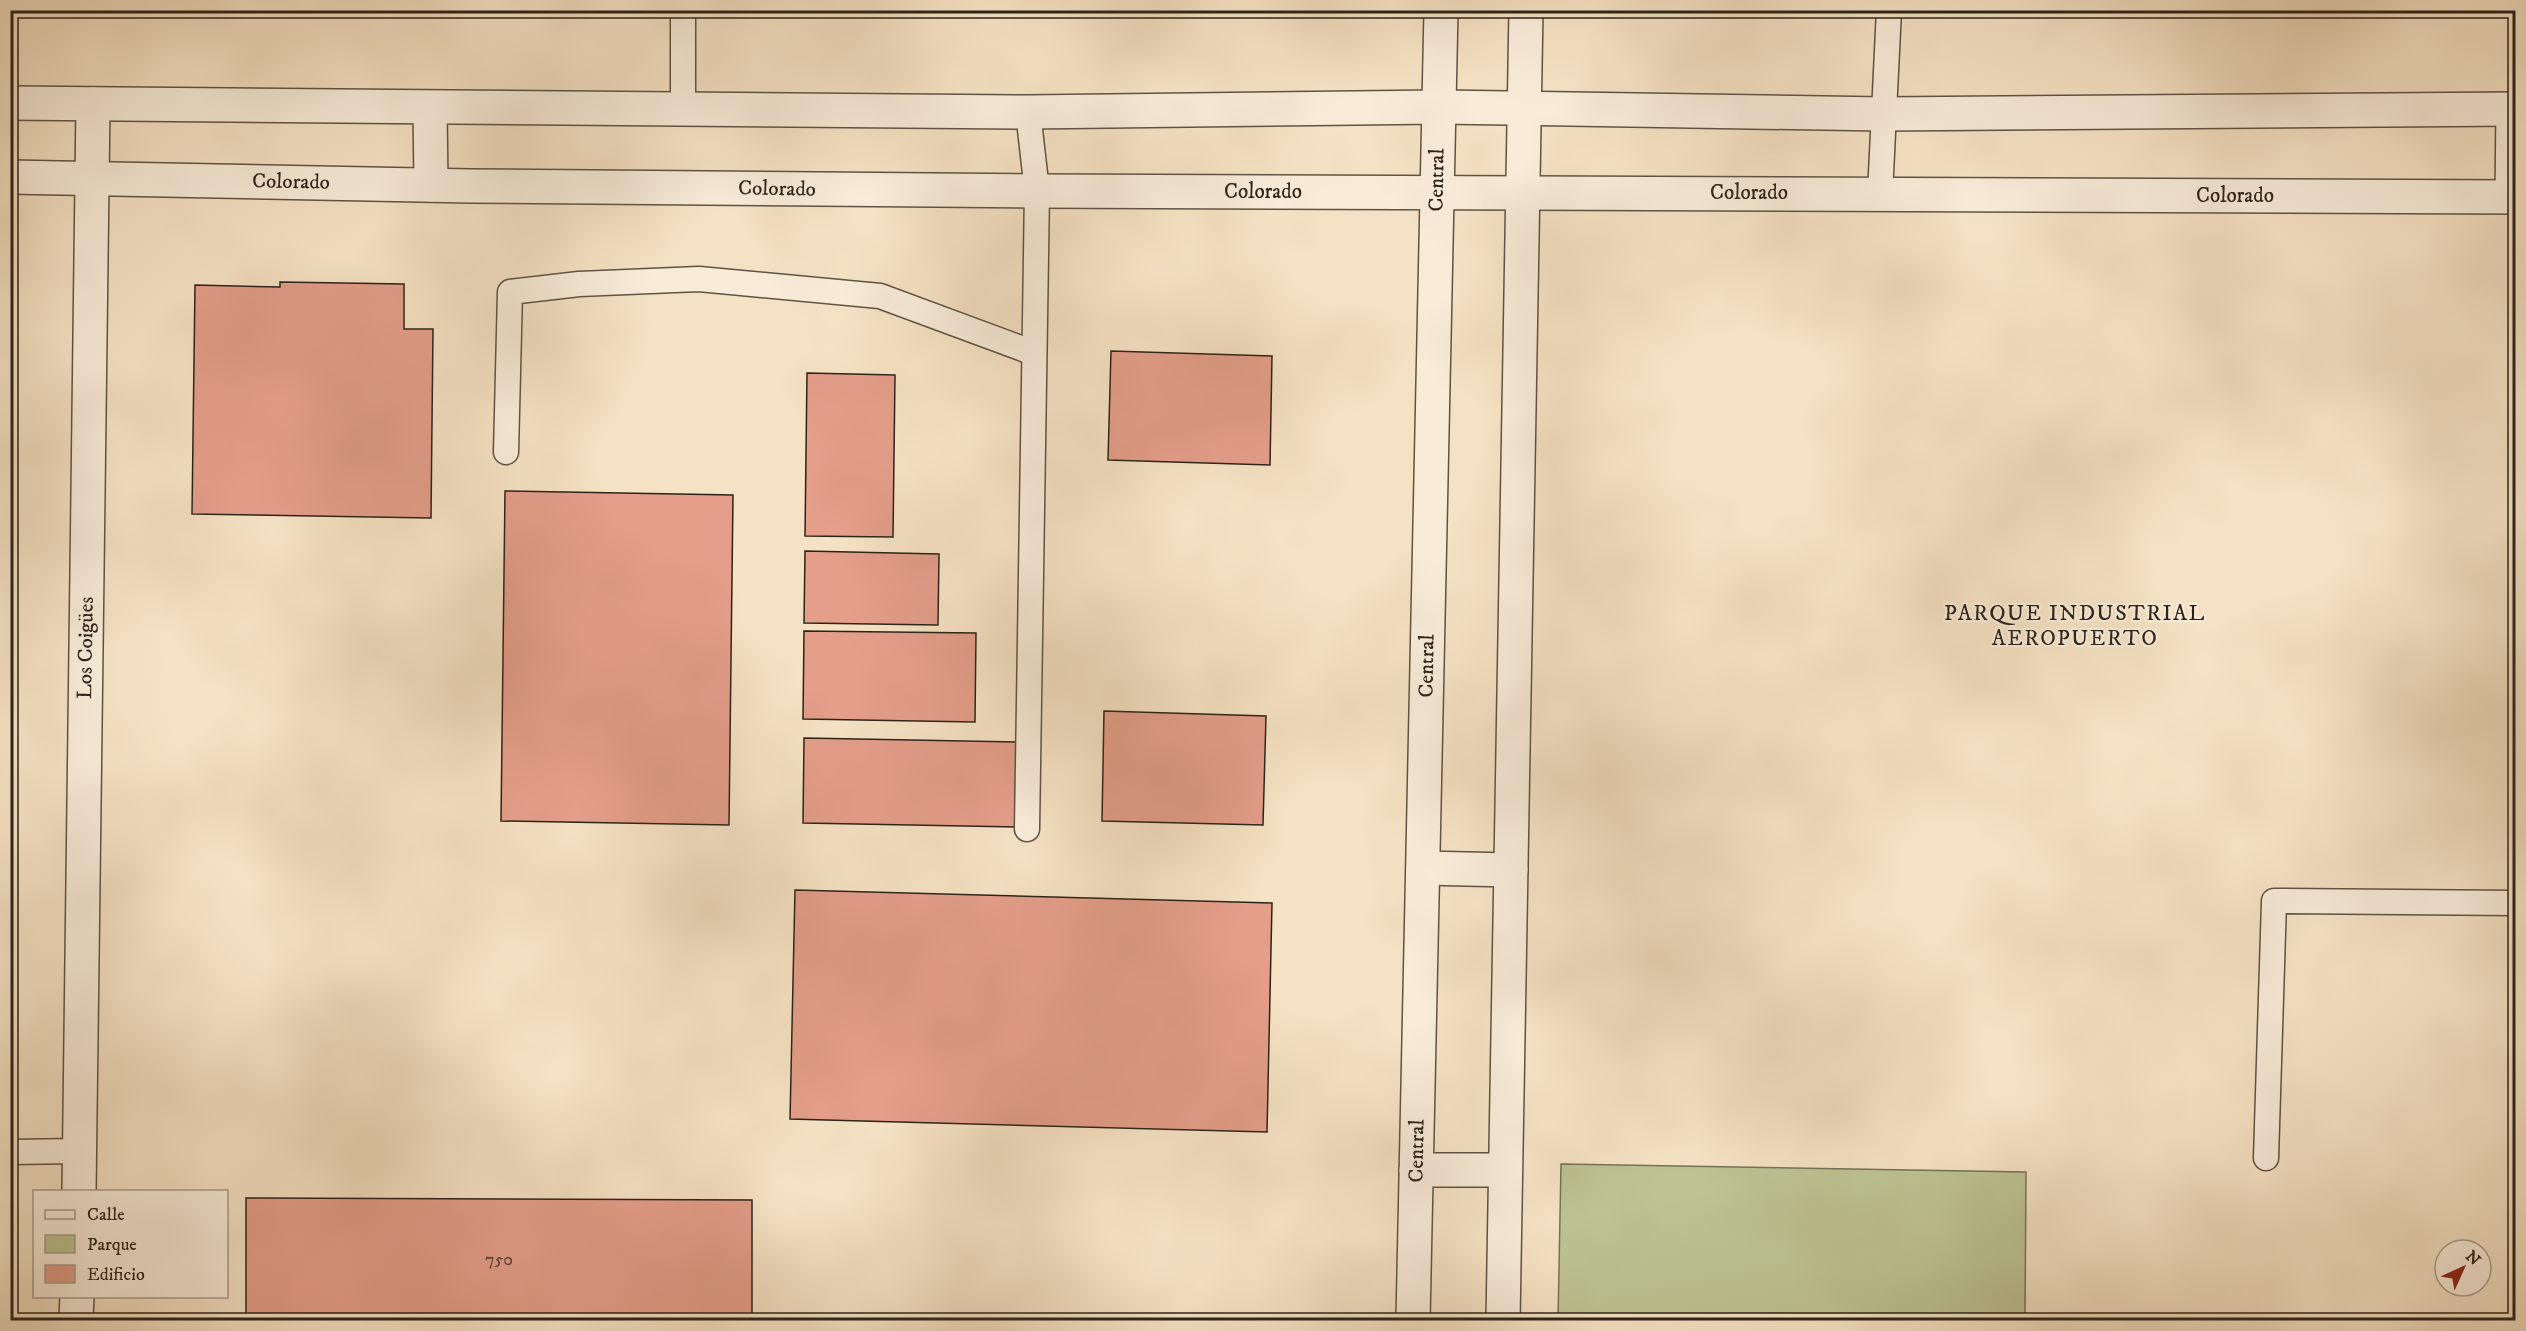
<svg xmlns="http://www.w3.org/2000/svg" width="2526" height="1331" font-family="'IM FELL DW Pica',serif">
<rect width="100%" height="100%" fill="#f5e2c4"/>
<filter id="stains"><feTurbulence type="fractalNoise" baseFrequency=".00333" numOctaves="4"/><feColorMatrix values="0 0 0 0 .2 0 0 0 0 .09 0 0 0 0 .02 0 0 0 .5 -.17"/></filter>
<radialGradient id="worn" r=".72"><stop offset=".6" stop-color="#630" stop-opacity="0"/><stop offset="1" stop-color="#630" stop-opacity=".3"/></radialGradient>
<polygon fill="#bdc393" stroke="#747356" stroke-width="1.5" points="1561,1164 2026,1172 2025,1320 1558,1320"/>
<g fill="#e49e8a" stroke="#2b231a" stroke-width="1.5">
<polygon points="280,282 404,284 404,329 433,329 431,518 192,514 195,285 280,287"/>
<polygon points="1111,351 1272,356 1270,465 1108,460"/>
<polygon points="807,373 895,375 893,537 805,536"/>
<polygon points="505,491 733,495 729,825 501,821"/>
<polygon points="805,551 939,554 938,625 804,623"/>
<polygon points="804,631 976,633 975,722 803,719"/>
<polygon points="1104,711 1266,716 1263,825 1102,821"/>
<polygon points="804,738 1021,742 1020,827 803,823"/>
<polygon points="795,890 1272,903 1267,1132 790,1119"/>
<polygon points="246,1198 752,1200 752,1320 246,1320"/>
</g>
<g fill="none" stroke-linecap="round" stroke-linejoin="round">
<g stroke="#5e5344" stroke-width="27">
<g id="service">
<polyline points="683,110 683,10"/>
<polyline points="1880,194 1889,10"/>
<polyline points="506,452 510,292 579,284 699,279 880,296 1034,353"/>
<polyline points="1027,829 1037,191 1028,112"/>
<polyline points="10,1152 80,1151"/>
<polyline points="2266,1158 2274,901 2516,903"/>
</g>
</g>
<g stroke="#5e5344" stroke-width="36">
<g id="minor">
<polyline points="10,103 1028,112 1439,107 1883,114 2516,109"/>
<polyline points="430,108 431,185"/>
<polyline points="10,177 471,186 1037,191 2516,197"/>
<polyline points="2512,197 2513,109"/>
<polyline points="1423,868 1511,870"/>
<polyline points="1416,1170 1505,1170"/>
<polyline points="79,1192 93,104"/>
<polyline points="76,1320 77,1296"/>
<polyline points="1413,1320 1441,10"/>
<polyline points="1503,1320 1526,10"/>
</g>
</g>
<use href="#service" stroke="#f8ecd9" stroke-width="24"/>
<use href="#minor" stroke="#f8ecd9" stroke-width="33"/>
</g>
<g text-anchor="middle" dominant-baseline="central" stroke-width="4.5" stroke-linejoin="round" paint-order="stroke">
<g font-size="18" fill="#594236">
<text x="499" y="1260">750</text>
</g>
<g font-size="21" fill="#2b231a" stroke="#f8ecd9">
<text transform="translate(1437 180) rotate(-89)">Central</text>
<text transform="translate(291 182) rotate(1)">Colorado</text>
<text transform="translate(777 189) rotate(1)">Colorado</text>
<text x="1263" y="192">Colorado</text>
<text x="1749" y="193">Colorado</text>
<text x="2235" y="196">Colorado</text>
<text transform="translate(86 648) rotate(-89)">Los Coigües</text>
<text transform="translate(1427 666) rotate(-89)">Central</text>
<text transform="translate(1417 1151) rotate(-89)">Central</text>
</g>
<g font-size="22" letter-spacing="1.5" fill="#2b231a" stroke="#f8ecd9">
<text x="2075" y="613">PARQUE INDUSTRIAL<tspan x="2075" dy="25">AEROPUERTO</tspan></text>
</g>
</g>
<rect width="2526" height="1331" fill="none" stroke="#f5e2c4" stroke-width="36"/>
<rect x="12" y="12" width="2502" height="1307" fill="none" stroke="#2b231a" stroke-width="3"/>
<rect x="18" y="18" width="2490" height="1295" fill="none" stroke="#2b231a" stroke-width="1.5"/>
<rect x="33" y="1190" width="195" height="108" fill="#f8ecd9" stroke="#a69c8d" stroke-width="1.5"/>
<rect x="45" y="1210" width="30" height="9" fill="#f8ecd9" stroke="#a69c8d" stroke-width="1.5"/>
<text x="87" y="1220" font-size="18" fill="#2b231a">Calle</text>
<rect x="45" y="1235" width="30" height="18" fill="#bdc393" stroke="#a69c8d" stroke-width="1.5"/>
<text x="87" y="1250" font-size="18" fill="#2b231a">Parque</text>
<rect x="45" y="1265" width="30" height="18" fill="#e49e8a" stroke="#a69c8d" stroke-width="1.5"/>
<text x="87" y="1280" font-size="18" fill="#2b231a">Edificio</text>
<g transform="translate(2463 1268) rotate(45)"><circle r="28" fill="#f8ecd9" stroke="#a69c8d" stroke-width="1.5"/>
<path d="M0-4.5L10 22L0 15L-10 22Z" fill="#8f2418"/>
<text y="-9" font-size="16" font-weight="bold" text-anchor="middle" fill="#2b231a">N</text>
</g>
<rect width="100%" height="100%" filter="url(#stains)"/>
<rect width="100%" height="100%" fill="url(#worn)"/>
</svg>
